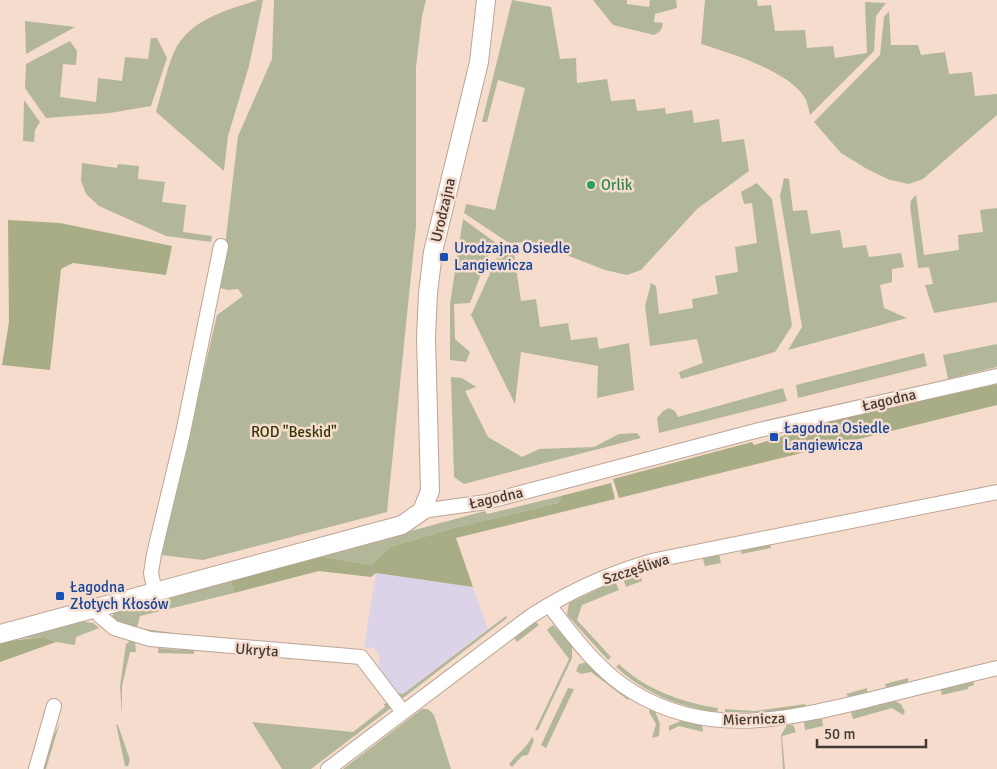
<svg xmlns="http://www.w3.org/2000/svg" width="997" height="769" font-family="Signika,sans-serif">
<rect width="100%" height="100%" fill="#f5dccd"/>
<polygon fill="#ddd3e8" points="376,573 473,587 488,629 403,694 394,692 378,670 380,657 374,648 364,647"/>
<g fill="#b3b799">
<path d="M 258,0 L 263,0 L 249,66 L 228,136 L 224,171 L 156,112 C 162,92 166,71 174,52 C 189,19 227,10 258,0 Z"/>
<polygon points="274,0 426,0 422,16 416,67 416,226 387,512 203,560 161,555 217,315 243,296 238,289 228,290 220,288 238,136 272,59"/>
<polygon points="512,0 551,7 560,59 576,58 577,83 607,79 611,101 635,99 637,111 665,108 666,114 692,110 694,123 719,119 722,142 744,139 749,171 697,209 641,270 627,275 605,270 533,242 509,243 464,213 466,204 495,210 525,88 498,80 487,122 482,122"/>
<path d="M 593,0 L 627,0 L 627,4 L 649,7 L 650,0 L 676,0 L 677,8 L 655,14 L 654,22 L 663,23 C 662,30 660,32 654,35 L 613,25 Z"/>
<path d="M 705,0 L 757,0 L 758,6 L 771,5 L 775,31 L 805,30 L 807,48 L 833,46 L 835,58 L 867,53 L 865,2 L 886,3 L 876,16 L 874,51 L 810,115 C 809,111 808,105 806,100 C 794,73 728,52 701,44 Z"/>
<polygon points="889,11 891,45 918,45 921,55 945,52 949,74 972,72 975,96 997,94 997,115 923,179 909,184 890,180 867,169 841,153 814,122 880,55 884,17"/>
<polygon points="25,21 75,27 26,54"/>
<polygon points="151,38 157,38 167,58 151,106 110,113 46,118 25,88 26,64 70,41 77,51 76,65 63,64 60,97 96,102 98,78 122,81 125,57 148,59"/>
<polygon points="24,100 40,122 35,130 34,142 23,141"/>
<polygon points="82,163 117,168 118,164 139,166 138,179 165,182 162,202 186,205 183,232 212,236 211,242 166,236 99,206 86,194 81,181"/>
<polygon points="784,178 789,179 793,211 807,210 811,234 840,230 843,248 866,245 869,257 901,253 904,267 892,269 892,282 880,285 884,308 907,318 788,350 802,327 780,196"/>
<polygon points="757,183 772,199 792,326 775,352 681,379 679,372 703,363 697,339 650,346 645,306 651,283 656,286 659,314 693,308 692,299 718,294 715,276 738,272 735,247 757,243 752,203 744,204 741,192"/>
<polygon points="916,195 924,255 959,250 958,235 983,232 980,210 997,208 997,302 934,313 925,285 933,284 929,267 918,268 910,206 911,200"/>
<polygon points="463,219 496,243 487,258 470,303 454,304 455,339 470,352 466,362 450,360 450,304"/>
<polygon points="499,254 514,254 521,301 536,299 540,327 568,323 571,340 597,337 599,349 629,343 634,390 597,398 598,366 521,352 515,404 471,315"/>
<polygon points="997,344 997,367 948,379 943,355"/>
<polygon points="924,353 927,366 798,398 796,385"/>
<polygon points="451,377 462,378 476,387 465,391 488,437 522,457 539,449 594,447 619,434 637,433 641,438 464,484 454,477"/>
<polygon points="783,388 787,401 659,433 657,418 663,411 669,408 675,411 678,417"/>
<polygon points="561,496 558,503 453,528 390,547 371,565 318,556 485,511 487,514"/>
<polygon points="770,543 771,548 741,554 742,549"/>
<polygon points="719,554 721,563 705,566 703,559 694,559"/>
<polygon points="640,572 642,581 626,587 623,578"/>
<polygon points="231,580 234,593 140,616 137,628 174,633 174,639 119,624 112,616 115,611"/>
<polygon points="615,581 619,590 582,605 577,620 611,657 608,660 567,615 569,603"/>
<polygon points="506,616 507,618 403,698 394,692 403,694"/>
<polygon points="78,621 93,623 99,628 76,637 75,645 56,642 44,637 8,640"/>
<polygon points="536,622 539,625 517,642 514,638"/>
<polygon points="553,625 572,645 572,658 538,730 535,730 569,659 547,630"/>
<polygon points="131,640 135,641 136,652 130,652 122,686 122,716 120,686 126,644"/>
<polygon points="180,647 194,648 194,654 158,653 158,648 179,650"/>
<polygon points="588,662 629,698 628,700 591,672 581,674 576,671 579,664"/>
<path d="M 619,664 C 644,689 683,703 718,708 L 717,712 C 678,707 645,693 616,667 Z"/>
<polygon points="908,678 908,682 886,688 885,684"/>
<polygon points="973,680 974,685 968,687 968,689 942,695 940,688"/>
<polygon points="568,688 574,689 546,748 541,745"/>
<polygon points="867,688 867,693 849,697 846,694"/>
<polygon points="895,701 901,704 905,712 903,715 892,708 853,719 851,712"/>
<polygon points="390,702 391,708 311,769 282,769 252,722 353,732 385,707 384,704"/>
<polygon points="805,704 806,708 772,713 725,712 725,709 754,711"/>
<polygon points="422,709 428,709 434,715 451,769 343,769"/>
<polygon points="650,709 655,711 660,724 659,736 652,738 656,724 649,712"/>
<polygon points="822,718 823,726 805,730 804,722"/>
<polygon points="683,720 702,724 703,732 679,726 669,731 669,726"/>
<polygon points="60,722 46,769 42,769 51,742"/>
<polygon points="116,724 118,725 130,760 128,766 125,766"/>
<polygon points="787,725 793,725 796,732 782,736 785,769 783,769 781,735"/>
<path d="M 532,737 L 534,740 L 528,755 L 522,756 L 512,767 L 509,764 C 517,754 526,748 532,737 Z"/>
</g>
<g fill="#a8ad86">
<polygon points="8,220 60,223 172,246 166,275 73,263 61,269 50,370 2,365 9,322"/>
<polygon points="997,384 997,405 619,498 613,479 752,442 754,445 784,436 784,433 870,411"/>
<polygon points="611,483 615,499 456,538 473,587 376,573 371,577 319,571 234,593 231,580 318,556 371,565 390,547 453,528 558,503 561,496"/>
<polygon points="44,637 56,642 0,662 0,642"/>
</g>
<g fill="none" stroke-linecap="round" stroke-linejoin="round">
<g stroke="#bca496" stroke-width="16">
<g id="minor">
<polyline points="422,511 486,502 759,430 997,376"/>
<polyline points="155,592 151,573 154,554 183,433 221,246"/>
<path d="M 549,605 C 573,636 598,671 633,692 C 710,739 789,719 872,699 C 913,689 955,678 997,668"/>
<polyline points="96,608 100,616 114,628 150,639 361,657 403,712"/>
<polyline points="36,769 54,706"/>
<path d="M 328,769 L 531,616 C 570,591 612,572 656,560 L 997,492"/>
</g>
</g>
<g stroke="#bca496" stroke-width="20">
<polyline id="tertiary" points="0,634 402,525 422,511 430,491 426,337 428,293 433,252 479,62 486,0"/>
</g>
<use href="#minor" stroke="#fff" stroke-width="14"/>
<use href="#tertiary" stroke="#fff" stroke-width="18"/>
</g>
<circle fill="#2e9e5b" stroke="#f5dccd" stroke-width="2" cx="591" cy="185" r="5"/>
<g fill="#1a4fb4" stroke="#f5dccd" stroke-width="2">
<rect x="439" y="252" width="10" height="10" rx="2.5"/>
<rect x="769" y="432" width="10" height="10" rx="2.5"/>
<rect x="55" y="591" width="10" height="10" rx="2.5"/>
</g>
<g text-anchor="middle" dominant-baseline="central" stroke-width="5" stroke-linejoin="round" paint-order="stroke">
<g font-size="15" fill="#27864d" stroke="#f5dccd" text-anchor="start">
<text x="601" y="185">Orlik</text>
</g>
<g font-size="15" fill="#443a34" stroke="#f5dccd">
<text transform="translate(443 210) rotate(-77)">Urodzajna</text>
<text transform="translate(889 400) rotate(-13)">Łagodna</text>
<text transform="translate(496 498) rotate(-13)">Łagodna</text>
<text transform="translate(636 569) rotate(-18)">Szczęśliwa</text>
<text transform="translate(257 650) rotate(4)">Ukryta</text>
<text transform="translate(754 719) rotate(-2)">Miernicza</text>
</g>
<g font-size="15" fill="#164399" stroke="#f5dccd" text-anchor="start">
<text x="454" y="248">Urodzajna Osiedle<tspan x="454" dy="17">Langiewicza</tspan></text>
<text x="784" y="428">Łagodna Osiedle<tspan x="784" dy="17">Langiewicza</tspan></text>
<text x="70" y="587">Łagodna<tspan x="70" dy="17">Złotych Kłosów</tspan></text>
</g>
<g font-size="15" fill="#323504" stroke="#f5dccd">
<text x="294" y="432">ROD "Beskid"</text>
</g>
</g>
<path d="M817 739v8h109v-8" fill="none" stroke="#443a34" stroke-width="2.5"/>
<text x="824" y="739" font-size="15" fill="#443a34" stroke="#f5dccd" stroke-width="4" paint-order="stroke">50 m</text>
</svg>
